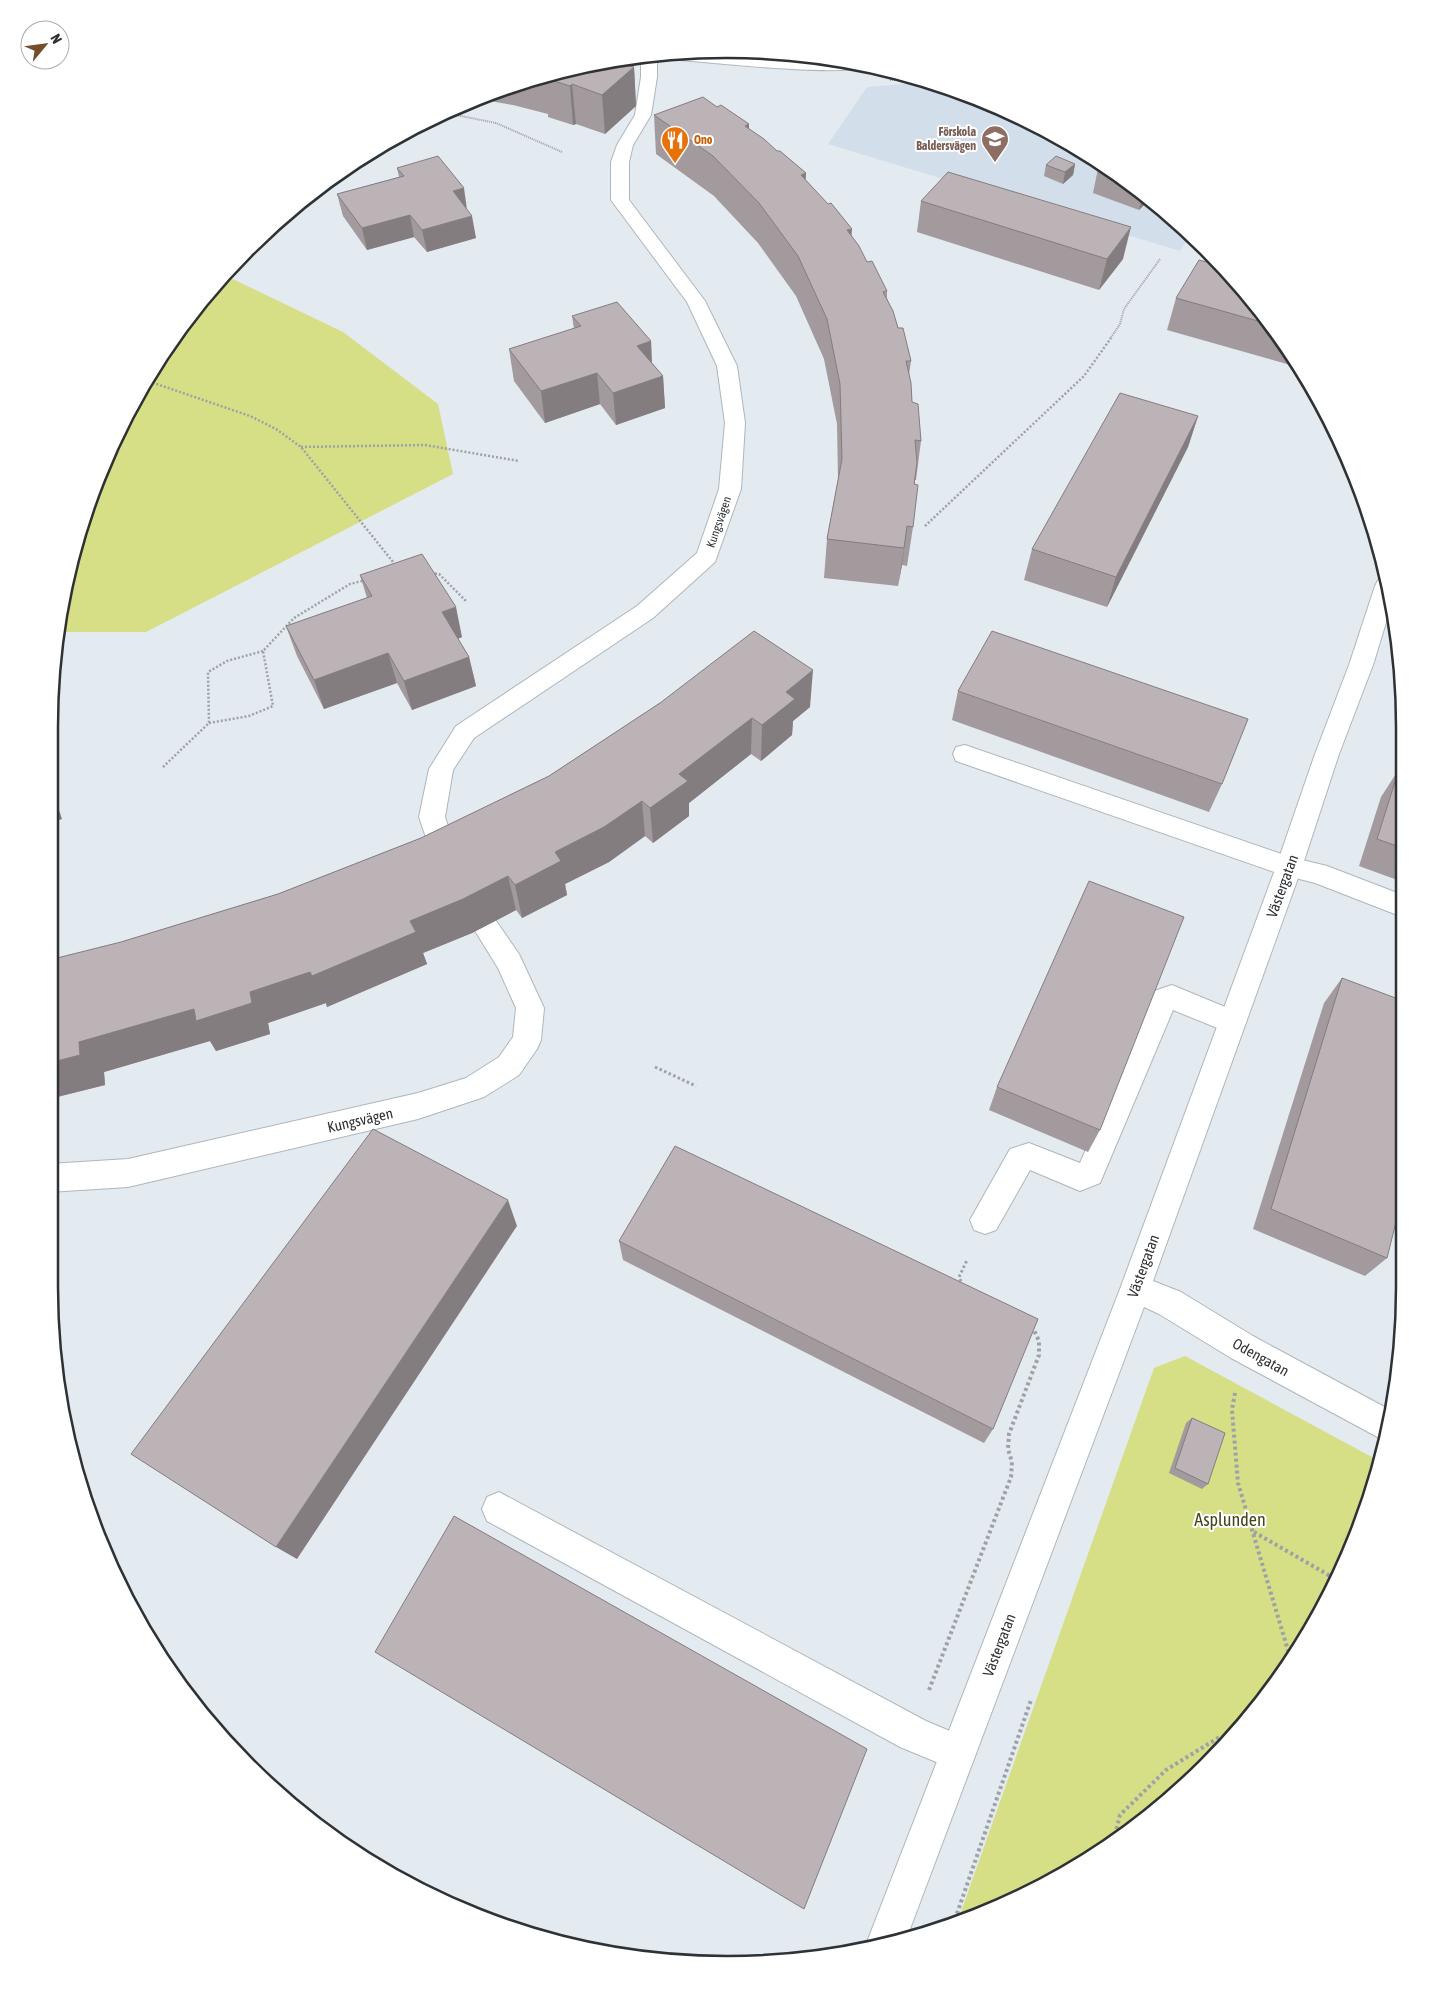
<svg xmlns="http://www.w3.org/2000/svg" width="1453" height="2013" font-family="'Asap Condensed',sans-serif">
<rect width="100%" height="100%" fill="#e3eaf0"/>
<polygon fill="#d2dfea" points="928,82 1027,119 1139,189 1190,236 1180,251 828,144 867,87"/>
<g fill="#d6de86">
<polygon points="222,274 343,332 438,404 453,474 146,632 58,632 62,594 100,467 140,387"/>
<polygon points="1185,1356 1381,1462 1334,1587 1264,1699 1173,1796 1026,1894 957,1923 1154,1368"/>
</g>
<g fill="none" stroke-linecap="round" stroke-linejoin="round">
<g stroke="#afb6bb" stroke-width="2">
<g id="lane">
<polygon points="965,745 1290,857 1327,866 1400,894 1400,916 1315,883 1280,874 956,761 953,754 956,747"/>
<polygon points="1172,985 1242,1014 1246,1022 1242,1030 1232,1034 1173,1010 1100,1183 1080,1191 1030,1170 996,1230 985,1234 974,1230 970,1220 1010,1149 1029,1143 1080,1163 1154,991"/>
<polygon points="499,1492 926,1721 971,1740 976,1753 971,1766 958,1771 900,1747 487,1521 482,1509 487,1497"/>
</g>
</g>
<g stroke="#afb6bb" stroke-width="2">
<g id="street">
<polygon points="641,54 657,54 657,77 651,115 633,145 629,162 629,200 705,301 737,366 745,423 741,489 715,562 653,618 474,738 453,770 445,817 461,864 457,871 448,874 439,871 435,864 419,817 429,769 456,726 637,606 697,553 719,489 725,423 717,366 687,302 611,200 611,162 617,145 635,115 641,77"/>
<polygon points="1385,579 1391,606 1373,665 1339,754 1302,867 1153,1281 1181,1292 1253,1336 1390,1410 1385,1441 1231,1358 1159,1314 1144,1307 907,1937 868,1946 867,1942 1120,1289 1276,867 1315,754 1349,665 1375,586 1378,580"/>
<polygon points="485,915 494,918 519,954 544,1008 541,1040 537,1049 519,1075 484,1097 418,1119 128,1187 49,1192 49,1164 128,1159 418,1093 466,1078 499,1057 513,1037 516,1008 498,968 472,926 476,918"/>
</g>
</g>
<g stroke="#afb6bb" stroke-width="2">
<path id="secondary" d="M 706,52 L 815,61 L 832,60 L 864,66 C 847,78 699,61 669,59 L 663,57 L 661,54 Z"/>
</g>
<g stroke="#9da2a7" stroke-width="2" stroke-dasharray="1 1" stroke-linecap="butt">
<polyline points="890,80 920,78"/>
<polyline points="446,113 496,123 562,152"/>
<polyline points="1110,339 1120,324 1124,309 1160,259"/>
</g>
<g stroke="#9da2a7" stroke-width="2.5" stroke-dasharray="2 2" stroke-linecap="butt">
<polyline points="145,380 250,416 276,429 301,447 397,567"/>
<polyline points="301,447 425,445 519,461"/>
<polyline points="925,526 1084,376 1111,338"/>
<polyline points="431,573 439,574 466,601"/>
<polyline points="209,723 249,716 273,706 263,651 294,618 350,584 366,580"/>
<polyline points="163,767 209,723 208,672 227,661 263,651"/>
</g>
<g stroke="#9da2a7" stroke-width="3" stroke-dasharray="2.5 2.5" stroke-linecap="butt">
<polyline points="655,1067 696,1086"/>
<polyline points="963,1286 959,1277 967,1260"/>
</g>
<g stroke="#9da2a7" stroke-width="4" stroke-dasharray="3 3" stroke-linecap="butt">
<polyline points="1235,1393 1232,1410 1238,1483 1290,1657"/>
<polyline points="1254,1532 1337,1580"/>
<polyline points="929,1690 1011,1477 1012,1462 1008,1449 1009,1434 1039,1355 1039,1341 1032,1326"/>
<polyline points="1115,1835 1120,1815 1166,1770 1218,1738 1232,1734"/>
<polyline points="953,1925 1031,1700"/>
</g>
<use href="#lane" fill="#fff" fill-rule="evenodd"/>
<use href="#street" fill="#fff" fill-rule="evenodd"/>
<use href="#secondary" fill="#fff" fill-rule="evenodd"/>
</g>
<g fill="#a29a9d">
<polygon points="612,61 634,67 636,106 605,134 576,124 573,125 548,117 548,114 513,105 478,99 509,85"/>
<polygon points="717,107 749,124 749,129 777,151 806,173 805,179 852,236 867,262 887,291 887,298 911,361 909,375 912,402 921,441 916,480 915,480 913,527 907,566 902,565 898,586 824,578 827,539 838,479 837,424 824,359 796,296 758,243 714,196 656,154 654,115"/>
<polygon points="1075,164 1073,175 1063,184 1044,176 1046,165"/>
<polygon points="1099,164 1139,189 1150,199 1139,210 1093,193"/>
<polygon points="397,168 467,210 476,238 427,252 414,237 367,250 343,216 337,194 399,177"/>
<polygon points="921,201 1123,259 1099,290 917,232"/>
<polygon points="1236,280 1294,366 1167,330 1176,298"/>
<polygon points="572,316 651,341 652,363 663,376 665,408 616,425 600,404 545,423 514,381 509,349 574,329"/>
<polygon points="1198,416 1188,447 1107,607 1024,580 1032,549"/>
<polygon points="360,575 462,637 458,639 469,657 476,686 412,710 397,683 324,709 297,656 286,626 367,598"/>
<polygon points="958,691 1222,784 1209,812 952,720"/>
<polygon points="660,703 810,707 793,721 792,735 761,761 751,754 689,803 689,816 653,843 645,836 609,862 565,884 567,895 522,918 516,910 472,933 423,953 427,964 327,1007 326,1003 268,1023 270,1034 216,1051 210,1041 104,1072 105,1085 49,1099 121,942 278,894 421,838 549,776"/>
<polygon points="1399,769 1400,881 1359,866 1381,797"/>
<polygon points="1342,978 1387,1258 1365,1276 1253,1229 1324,1003"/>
<polygon points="997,1087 1100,1130 1088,1152 989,1110"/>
<polygon points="619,1241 993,1429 984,1443 623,1260"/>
<polygon points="1192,1418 1208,1484 1202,1489 1169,1473 1186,1423"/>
</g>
<g fill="#847d7f">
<polygon points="634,67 636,106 605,134 602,95"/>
<polygon points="572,84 576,124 573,125 570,86"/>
<polygon points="749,124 749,164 745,126"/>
<polygon points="1075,164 1073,175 1063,184 1065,172"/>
<polygon points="806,173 804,213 801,175"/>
<polygon points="464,188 467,210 453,191"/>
<polygon points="1143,193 1150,199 1139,210"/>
<polygon points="410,215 414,237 367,250 362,228"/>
<polygon points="472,216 476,238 427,252 422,230"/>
<polygon points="1131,227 1123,259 1099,290 1107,259"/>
<polygon points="852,229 849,269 847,230"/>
<polygon points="651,341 652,373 637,346"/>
<polygon points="597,373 600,404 545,423 541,391"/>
<polygon points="663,376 665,408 616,425 613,393"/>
<polygon points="1198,416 1188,447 1107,607 1116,577"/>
<polygon points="907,526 902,565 898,586 904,548"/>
<polygon points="456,607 462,637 449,642 442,612"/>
<polygon points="388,653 397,683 324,709 314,680"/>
<polygon points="469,657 476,686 412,710 404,681"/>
<polygon points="813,670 810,707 793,721 792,735 761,761 762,725 786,692"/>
<polygon points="752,718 751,754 689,803 689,816 653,843 650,808 679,774"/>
<polygon points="49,734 59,763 49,766"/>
<polygon points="49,780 62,819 49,824"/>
<polygon points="642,801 645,836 609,862 565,884 567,895 522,918 515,885 555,852"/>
<polygon points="508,876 516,910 472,933 423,953 427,964 327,1007 326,1003 268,1023 270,1034 216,1051 210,1041 104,1072 105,1085 49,1099 49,1063 79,1042 250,992 410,921"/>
<polygon points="508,1200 517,1226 297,1559 276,1547"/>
</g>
<g fill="#bcb3b6" stroke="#847d7f">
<polygon points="612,61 634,67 602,95 572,84 570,86 544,78 546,76"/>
<polygon points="703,97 717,107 721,105 749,124 745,126 764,139 777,151 780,151 806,173 801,175 828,204 831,203 852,229 847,230 859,246 867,262 872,261 887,291 883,292 893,311 898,328 903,328 911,361 906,361 911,383 912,402 918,404 921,441 915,440 917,463 914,484 918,485 913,527 907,526 904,548 827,539 842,459 840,384 827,319 798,256 759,203 713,156 654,115"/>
<polygon points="438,156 464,188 453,191 472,216 422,230 410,215 362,228 337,194 404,176 397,168"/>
<polygon points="1056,156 1075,164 1065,172 1046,165"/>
<polygon points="948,172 1131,227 1107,259 921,201"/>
<polygon points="1199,260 1221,266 1236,280 1265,323 1176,298"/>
<polygon points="617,302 651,341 637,346 663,376 613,393 597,373 541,391 509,349 581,326 572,316"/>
<polygon points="1120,393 1198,416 1116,577 1032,549"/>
<polygon points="422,554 456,607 442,612 469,657 404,681 388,653 314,680 286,626 372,596 360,575"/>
<polygon points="754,631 813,670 786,692 795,699 762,725 752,718 679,774 688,781 650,808 642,801 604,827 555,852 561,861 515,885 508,876 463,899 410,921 416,932 312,976 310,972 250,992 252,1003 196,1021 194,1009 79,1042 80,1055 49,1063 49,960 121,942 278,894 421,838 549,776 660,703"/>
<polygon points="992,631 1248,719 1222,784 958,691"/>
<polygon points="1399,769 1400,847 1377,839"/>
<polygon points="1089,881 1184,917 1100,1130 997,1087"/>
<polygon points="1342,978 1401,1000 1402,1198 1387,1258 1271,1209"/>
<polygon points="373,1129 508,1200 276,1547 131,1454"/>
<polygon points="675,1146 1038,1319 993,1429 619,1241"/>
<polygon points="1192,1418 1225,1433 1208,1484 1175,1468"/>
<polygon points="454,1516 867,1749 804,1909 375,1652"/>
</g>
<defs>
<g id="school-pin" transform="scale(1.4375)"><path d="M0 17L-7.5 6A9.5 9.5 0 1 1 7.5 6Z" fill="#8d6e63" stroke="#fff"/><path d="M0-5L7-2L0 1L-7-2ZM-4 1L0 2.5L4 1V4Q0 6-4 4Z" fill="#fff"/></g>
<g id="restaurant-pin" transform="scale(1.4375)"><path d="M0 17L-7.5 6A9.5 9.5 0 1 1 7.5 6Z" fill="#e8710a" stroke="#fff"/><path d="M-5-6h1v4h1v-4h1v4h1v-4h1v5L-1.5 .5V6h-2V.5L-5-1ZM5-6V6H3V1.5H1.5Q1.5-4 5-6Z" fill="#fff"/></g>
</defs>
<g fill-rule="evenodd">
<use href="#school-pin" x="995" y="139"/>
<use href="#restaurant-pin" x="675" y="140"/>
</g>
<g text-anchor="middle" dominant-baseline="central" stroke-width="4" stroke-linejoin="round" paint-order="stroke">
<g font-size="12" font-weight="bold" fill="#785e54" stroke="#fff" text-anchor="end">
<text x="976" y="132">Förskola<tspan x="976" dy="14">Baldersvägen</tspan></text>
</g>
<g font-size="12" font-weight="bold" fill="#c56008" stroke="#fff" text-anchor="start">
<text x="694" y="140">Ono</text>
</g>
<g font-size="12" fill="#2f3234" stroke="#fff">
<text transform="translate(719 522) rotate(-71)">Kungsvägen</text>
</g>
<g font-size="15" fill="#2f3234" stroke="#fff">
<text transform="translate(1282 886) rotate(-70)">Västergatan</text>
<text transform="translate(360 1120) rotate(-13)">Kungsvägen</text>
<text transform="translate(1143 1266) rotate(-70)">Västergatan</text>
<text transform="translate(1261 1357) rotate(29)">Odengatan</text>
<text transform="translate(999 1645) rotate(-69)">Västergatan</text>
</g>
<g font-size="18" fill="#43461c" stroke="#fff">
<text x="1230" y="1519">Asplunden</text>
</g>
</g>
<path d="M0 0H1453V2013H0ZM727 58H727A669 669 0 0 1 1396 727V1287A669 669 0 0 1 727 1956H727A669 669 0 0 1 58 1287V727A669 669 0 0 1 727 58Z" fill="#fff" fill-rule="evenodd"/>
<path fill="none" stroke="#2f3234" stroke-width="2.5" d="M727 58H727A669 669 0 0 1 1396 727V1287A669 669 0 0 1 727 1956H727A669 669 0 0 1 58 1287V727A669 669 0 0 1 727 58Z"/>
<g transform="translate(45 45) rotate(61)"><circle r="24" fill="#ffffff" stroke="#acadae"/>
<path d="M0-4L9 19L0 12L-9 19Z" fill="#744d2a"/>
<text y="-8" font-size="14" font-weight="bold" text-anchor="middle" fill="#2f3234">N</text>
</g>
</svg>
